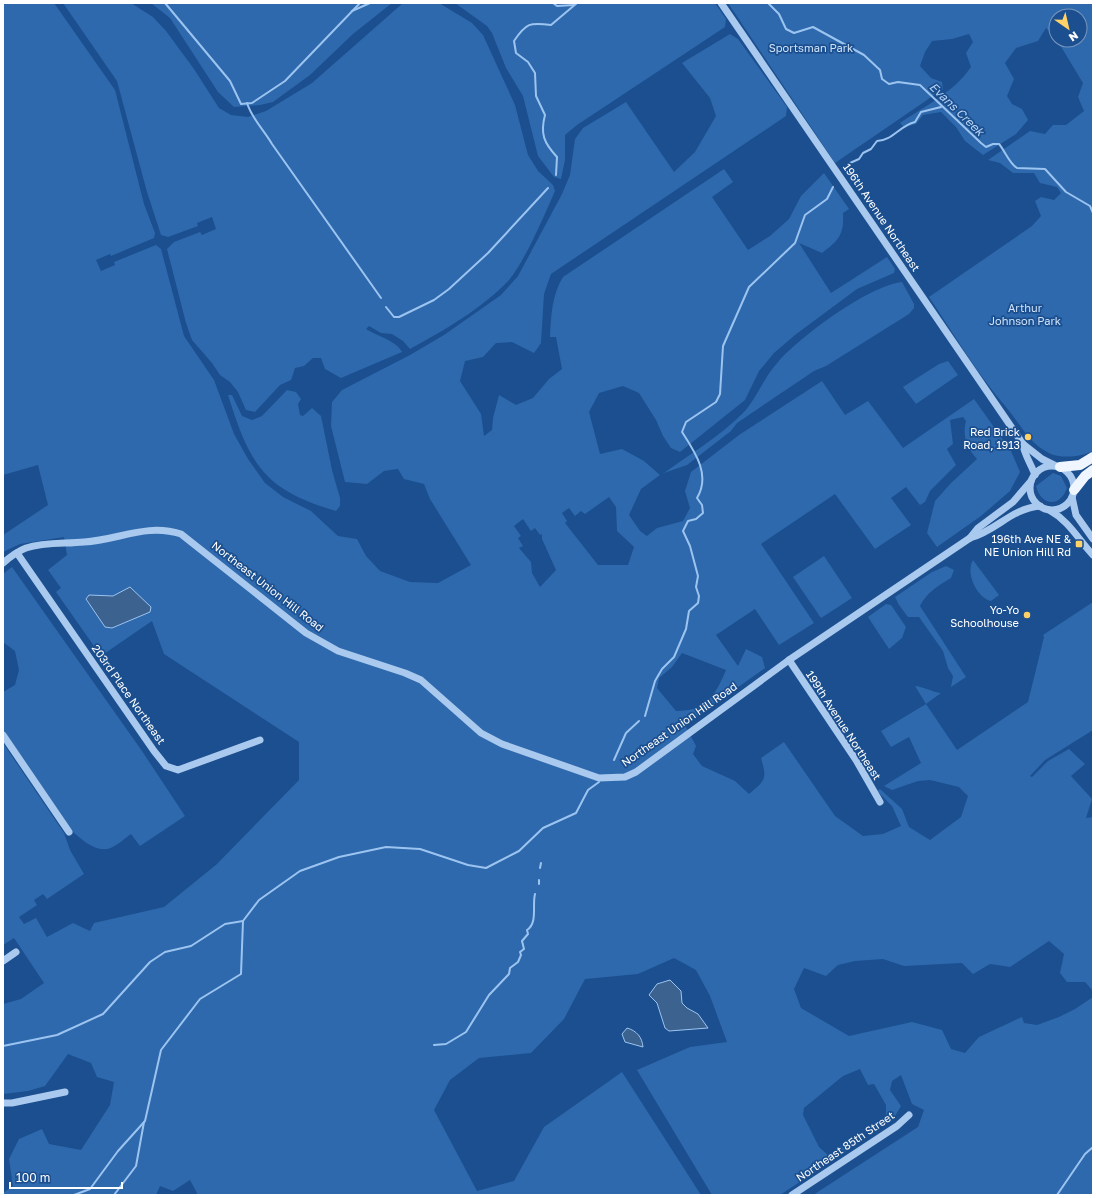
<svg xmlns="http://www.w3.org/2000/svg" width="1096" height="1198" font-family="'Golos Text',sans-serif">
<rect width="100%" height="100%" fill="#1b4f8f"/>
<g fill="#2e69ad" fill-rule="evenodd">
<path d="M 3,3 L 54,3 L 115,90 L 144,204 L 155,233 L 154,238 L 111,256 L 110,254 L 96,260 L 101,271 L 115,265 L 114,262 L 156,245 L 161,249 L 184,336 L 214,380 L 234,434 L 248,459 L 265,483 L 283,497 L 311,511 L 338,536 L 357,539 L 366,556 L 380,571 L 410,582 L 438,583 L 471,565 L 430,499 L 424,484 L 404,479 L 398,469 L 384,471 L 367,484 L 345,482 L 331,426 L 332,402 L 342,390 L 410,355 L 444,335 L 501,295 L 518,276 L 562,194 L 570,175 L 575,139 L 583,128 L 626,102 L 674,172 L 695,152 L 716,116 L 710,98 L 682,63 L 730,34 L 738,39 L 787,107 L 786,116 L 551,274 L 544,294 L 541,343 L 534,353 L 512,342 L 496,343 L 483,357 L 465,361 L 460,381 L 481,414 L 484,436 L 492,430 L 493,418 L 499,395 L 516,405 L 533,398 L 549,379 L 562,369 L 556,337 L 550,337 C 551,315 552,295 563,277 L 724,169 L 733,182 L 712,197 L 748,250 L 770,236 L 789,219 L 801,196 L 824,173 L 849,209 L 843,213 C 844,235 839,240 822,253 L 799,243 L 831,293 L 887,257 L 895,269 L 894,273 L 857,289 L 795,335 L 774,353 L 759,371 L 745,400 L 680,452 L 671,448 L 663,436 L 656,420 L 639,393 L 623,386 L 599,393 L 589,412 L 600,454 L 622,449 L 644,461 L 660,475 L 641,489 L 629,515 L 640,531 L 647,536 L 657,528 L 683,521 L 690,508 L 685,491 L 691,472 L 739,435 L 822,381 L 845,415 L 868,401 L 903,448 L 974,399 L 1011,451 L 1020,472 L 1010,491 L 981,516 L 937,547 L 927,533 L 935,501 L 951,483 L 977,459 C 967,448 962,436 966,421 L 963,417 L 950,420 L 953,444 L 947,449 L 956,465 L 930,491 L 925,502 L 920,505 L 906,487 L 891,498 L 911,525 L 875,549 L 835,494 L 761,544 L 814,623 L 779,645 L 755,609 L 716,635 L 738,666 L 746,649 L 762,657 L 765,668 L 685,725 L 696,746 L 693,754 L 702,766 L 735,781 L 749,794 C 766,780 767,779 761,758 L 784,742 L 835,816 L 863,836 L 883,834 L 901,826 L 892,806 L 877,791 L 880,789 L 902,809 L 909,827 L 930,840 L 961,817 L 968,796 L 959,787 L 930,780 L 918,781 L 892,790 L 884,786 L 921,763 L 909,737 L 891,747 L 881,731 L 926,704 L 915,686 C 925,687 932,692 941,693 L 926,704 L 957,750 L 1028,702 L 1044,637 L 1043,635 L 1093,602 L 1093,730 L 1045,760 L 1030,776 L 1032,777 L 1048,761 L 1069,749 L 1085,764 L 1071,776 L 1092,799 L 1086,818 L 1093,817 L 1093,991 L 1085,982 L 1067,982 L 1060,973 L 1064,954 L 1049,941 L 1010,967 L 990,964 L 973,974 L 962,963 L 904,966 L 883,959 L 855,961 L 838,965 L 826,976 L 804,968 L 794,989 L 801,1008 L 849,1036 L 912,1022 L 942,1030 L 951,1049 L 965,1053 L 979,1037 L 1022,1017 L 1024,1023 L 1037,1025 L 1059,1017 L 1075,1009 L 1093,997 L 1093,1195 L 813,1195 L 918,1127 L 924,1110 L 912,1104 L 901,1075 L 892,1081 L 890,1090 L 901,1106 L 895,1116 L 886,1122 L 886,1105 L 874,1084 L 868,1085 L 860,1069 L 843,1076 L 804,1108 L 803,1115 L 819,1147 L 828,1155 L 844,1145 L 848,1150 L 780,1195 L 712,1195 L 637,1070 L 690,1047 L 727,1042 L 710,996 L 696,970 L 674,958 L 638,974 L 585,979 L 564,1019 L 531,1053 L 479,1058 L 450,1080 L 434,1110 L 477,1191 L 514,1181 L 544,1127 L 622,1072 L 701,1195 L 198,1195 L 190,1180 L 173,1191 L 160,1186 L 156,1195 L 3,1195 L 3,1193 L 13,1186 L 9,1159 L 19,1139 L 42,1129 L 49,1144 L 81,1150 L 110,1105 L 114,1082 L 97,1077 L 91,1063 L 68,1054 L 45,1086 L 28,1091 L 3,1094 L 3,1004 L 21,999 L 44,983 L 14,938 L 3,945 L 3,743 L 64,833 L 70,850 L 84,874 L 47,899 L 43,894 L 34,900 L 37,905 L 19,917 L 24,924 L 36,918 L 47,937 L 73,923 L 90,931 L 94,923 L 164,907 L 217,864 L 299,780 L 299,742 L 164,654 L 152,621 L 101,656 L 56,592 L 61,588 L 48,570 L 67,555 L 64,537 L 20,544 L 3,552 L 3,535 L 48,505 L 38,465 L 3,475 ZM 609,497 L 616,507 L 617,531 L 634,547 L 628,565 L 598,565 L 565,523 L 567,521 L 562,513 L 569,508 L 575,516 L 581,511 L 585,514 ZM 523,519 L 531,531 L 535,528 L 540,535 L 542,534 L 542,539 L 556,570 L 540,587 L 532,573 L 531,562 L 519,548 L 523,546 L 518,538 L 521,536 L 514,526 ZM 682,653 L 726,670 C 715,696 706,711 676,711 L 657,688 L 659,678 L 672,667 Z"/>
<path d="M 63,3 L 131,3 L 153,17 L 166,31 L 194,69 L 219,108 L 231,115 L 248,117 L 266,111 L 312,83 L 403,3 L 439,3 L 472,23 L 483,35 L 515,105 L 528,155 L 538,171 L 553,185 L 555,191 C 545,214 525,261 509,280 C 483,308 443,331 410,349 L 403,341 L 392,334 L 381,333 L 369,326 L 366,329 C 377,336 397,341 402,352 L 341,378 L 325,369 L 321,358 L 313,358 L 304,366 L 295,368 L 291,380 L 280,385 L 255,412 L 246,410 L 238,392 L 230,382 L 220,375 L 212,363 L 192,340 L 186,323 L 167,249 L 174,242 L 200,232 L 202,235 L 216,229 L 212,217 L 197,223 L 198,226 L 168,237 L 161,235 L 147,192 L 117,81 Z"/>
<polygon points="151,3 392,3 353,34 310,75 273,102 260,105 234,107 218,92 170,18"/>
<polygon points="455,3 715,3 726,19 725,27 577,125 565,135 565,160 561,179 554,177 538,156 523,96 506,68 492,33 487,26"/>
<path d="M 728,3 L 1093,3 L 1093,451 C 1082,457 1060,459 1049,453 C 1029,444 1019,422 1006,407 C 977,374 954,334 929,297 L 1032,226 L 1041,216 L 1035,201 L 1041,197 L 1054,200 L 1061,193 L 1057,187 L 1040,183 L 1034,173 L 1013,173 L 1000,163 L 988,160 L 1030,131 L 1045,134 L 1053,125 L 1066,125 L 1084,111 L 1078,97 L 1083,83 L 1057,40 L 1080,40 L 1080,16 L 1056,16 L 1056,38 L 1046,28 L 1038,41 L 1016,48 L 1005,63 L 1014,79 L 1007,96 L 1012,104 L 1022,109 L 1028,120 L 1016,134 L 983,155 L 965,141 L 956,127 L 941,112 L 923,115 L 916,124 L 904,127 L 900,123 C 925,106 954,92 971,67 L 966,53 L 973,42 L 969,34 L 952,39 L 932,41 L 925,52 L 920,66 L 931,78 L 942,82 L 943,89 L 835,163 Z"/>
<path d="M 902,282 L 914,304 L 914,308 L 909,314 L 826,366 L 814,371 L 737,423 L 731,431 L 687,465 L 664,473 C 690,454 719,437 742,414 C 757,399 763,378 778,362 C 801,336 868,286 902,282 Z"/>
<polygon points="948,361 958,375 916,404 903,387 939,364"/>
<path d="M 287,390 L 296,392 L 301,399 L 298,404 L 300,415 L 303,416 L 312,408 L 321,416 L 332,470 L 340,498 L 340,506 L 336,511 C 264,490 250,465 228,395 L 232,395 L 242,416 L 252,420 L 262,416 Z"/>
<path d="M 1053,473 L 1061,476 L 1067,488 C 1060,508 1041,506 1036,486 Z"/>
<polygon points="824,556 852,598 821,618 793,577"/>
<path d="M 973,560 L 999,595 L 991,601 C 977,598 965,573 973,560 Z"/>
<path d="M 946,566 L 954,570 L 951,578 C 939,585 926,593 920,606 L 966,677 L 951,687 L 953,676 L 948,668 L 943,651 L 919,617 L 908,617 L 899,605 L 895,597 L 932,572 Z"/>
<path d="M 12,567 L 142,751 L 185,816 L 140,846 L 131,834 C 125,838 115,848 107,849 C 93,851 80,838 71,830 L 3,729 L 3,692 L 15,685 L 19,670 L 15,651 L 3,642 L 3,574 Z"/>
<polygon points="886,604 891,605 906,627 902,638 889,649 868,617"/>
</g>
<g fill="#3c6290" stroke="#9cc4f0">
<polygon points="130,587 151,607 150,612 112,628 105,627 86,599 89,595 113,596"/>
<polygon points="670,980 681,991 682,1003 687,1008 698,1014 708,1028 669,1031 665,1028 657,1003 649,995 657,984"/>
<path d="M 627,1028 C 637,1031 642,1037 643,1047 L 625,1042 L 622,1034 Z"/>
</g>
<g fill="none" stroke-linecap="round" stroke-linejoin="round">
<g stroke="#9cc4f0" stroke-width="2">
<polyline points="165,3 230,81 241,104 252,103 285,81 360,3"/>
<polyline points="553,3 557,6 574,5"/>
<path d="M 768,3 L 779,14 L 786,29 L 794,33 L 813,27 L 864,55 L 880,70 L 882,79 L 889,84 L 898,82 L 920,85 L 981,143 L 986,147 L 993,144 L 999,144 C 1005,151 1009,163 1017,168 L 1045,169 L 1066,192 L 1090,206 L 1093,213"/>
<polyline points="352,11 370,3"/>
<path d="M 247,103 C 252,119 264,130 272,144 L 381,298"/>
<path d="M 844,169 L 850,163 L 859,159 L 863,153 L 871,149 L 877,141 C 892,141 899,126 915,122 L 921,112 L 941,107"/>
<path d="M 556,175 L 557,157 C 544,143 540,134 545,115 L 536,96 L 535,73 L 528,62 L 516,53 L 514,41 C 526,23 530,22 551,25 L 577,3"/>
<polyline points="386,307 394,317 399,317 434,300 449,289 488,253 548,188"/>
<path d="M 645,716 L 655,681 L 662,669 L 674,657 L 686,629 L 689,611 L 698,603 L 699,596 L 696,587 L 698,576 L 690,546 L 683,531 L 688,521 L 696,519 L 703,513 L 702,505 L 697,498 C 711,475 695,452 682,432 L 686,422 L 716,402 L 720,394 L 723,346 L 749,287 L 795,243 L 805,215 L 827,199 L 833,187"/>
<polyline points="614,760 626,733 639,721"/>
<polyline points="540,868 541,863"/>
<polyline points="539,884 539,880"/>
<path d="M 434,1045 L 446,1044 L 466,1032 L 489,995 L 509,974 L 510,968 L 518,962 L 521,955 L 520,952 L 524,949 L 522,941 L 528,934 L 527,930 C 538,923 532,905 535,894"/>
<polyline points="3,1046 57,1035 103,1014 150,962 165,952 191,946 225,924 243,921"/>
<polyline points="74,1195 90,1189 118,1151 145,1121 161,1050 200,999 241,974 243,921 259,900 300,871 339,857 386,847 420,849 468,865 486,868 519,851 543,828 576,813 588,790 599,782"/>
<polyline points="114,1195 136,1166 144,1122"/>
<polyline points="1057,1195 1085,1154 1093,1147"/>
</g>
<g stroke="#a9c9ee" stroke-width="7">
<path d="M 721,3 L 1023,444 C 1023,452 1032,466 1035,475"/>
<polyline points="1023,444 1042,459 1056,466"/>
<circle cx="1052" cy="488" r="22"/>
<polyline points="1072,497 1076,515 1093,539"/>
<path d="M 1049,510 C 1069,521 1078,539 1093,555"/>
<polyline points="970,538 978,528 1013,502 1031,481"/>
<polyline points="17,553 154,751 166,766 178,770 260,740"/>
<path d="M 3,563 C 10,557 18,551 26,548 C 45,542 65,544 84,542 C 119,540 146,523 181,534 L 306,633 L 338,651 L 405,673 L 421,680 L 481,733 L 502,744 L 599,778 L 625,777 L 636,772 L 789,660 L 970,538 C 998,530 1010,509 1040,506"/>
<polyline points="789,660 856,760 880,802"/>
<polyline points="3,735 69,832"/>
<polyline points="3,961 16,952"/>
<polyline points="3,1103 12,1103 65,1092"/>
<polyline points="792,1195 897,1126 909,1115"/>
</g>
<g stroke="#f0f6ff" stroke-width="10">
<polyline points="1060,467 1080,465 1093,457"/>
<polyline points="1074,490 1085,476 1093,470"/>
</g>
</g>
<g fill="#ffd166" stroke="#1b4f8f" stroke-width="1.5">
<circle cx="1028" cy="437" r="4"/>
<rect x="1075" y="540" width="8" height="8" rx="2"/>
<circle cx="1027" cy="615" r="4"/>
</g>
<g text-anchor="middle" dominant-baseline="central" stroke-width="3.5" stroke-linejoin="round" paint-order="stroke">
<g font-size="11" fill="#cfe3fa" stroke="#1b4f8f">
<text x="811" y="47">Sportsman Park</text>
<text x="1025" y="307">Arthur<tspan x="1025" dy="13">Johnson Park</tspan></text>
</g>
<g font-size="11" fill="#fff" stroke="#1b4f8f">
<text transform="translate(882 217) rotate(56)">196th Avenue Northeast</text>
<text transform="translate(268 586) rotate(38)">Northeast Union Hill Road</text>
<text transform="translate(129 694) rotate(55)">203rd Place Northeast</text>
<text transform="translate(679 724) rotate(-35)">Northeast Union Hill Road</text>
<text transform="translate(844 725) rotate(57)">199th Avenue Northeast</text>
<text transform="translate(845 1146) rotate(-34)">Northeast 85th Street</text>
</g>
<g font-size="11" fill="#fff" stroke="#1b4f8f" text-anchor="end">
<text x="1020" y="431">Red Brick<tspan x="1020" dy="13">Road, 1913</tspan></text>
<text x="1071" y="538">196th Ave NE &amp;<tspan x="1071" dy="13">NE Union Hill Rd</tspan></text>
<text x="1019" y="609">Yo-Yo<tspan x="1019" dy="13">Schoolhouse</tspan></text>
</g>
<g font-size="12" font-style="italic" fill="#b5d3f5" stroke="#1b4f8f">
<text transform="translate(957 109) rotate(44)">Evans Creek</text>
</g>
</g>
<rect width="1096" height="1198" fill="none" stroke="#ffffff" stroke-width="8"/>
<g transform="translate(1068 28) rotate(146)"><circle r="19" fill="#1b4f8f" stroke="#7695bc"/>
<path d="M0-3L7 15L0 10L-7 15Z" fill="#ffd166"/>
<text y="-6" font-size="11" font-weight="bold" text-anchor="middle" fill="#ffffff">N</text>
</g>
<path d="M10 1182v6h112v-6" fill="none" stroke="#ffffff" stroke-width="2"/>
<text x="16" y="1182" font-size="12" fill="#ffffff" stroke="#1b4f8f" stroke-width="3" paint-order="stroke">100 m</text>
</svg>
